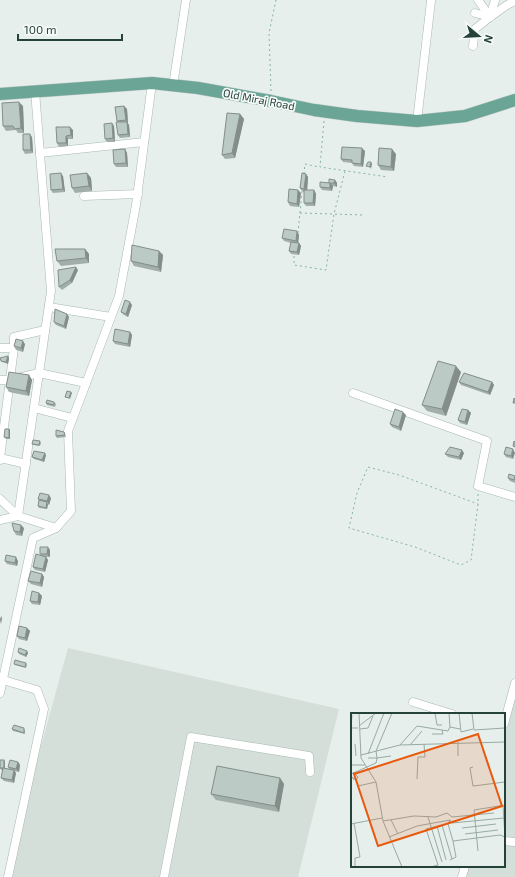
<svg xmlns="http://www.w3.org/2000/svg" width="515" height="877" font-family="'Exo 2',sans-serif">
<rect width="100%" height="100%" fill="#e6efeb"/>
<g fill="#d4dfda">
<polygon points="68,648 339,709 298,877 10,877 15,840"/>
<polygon points="515,683 515,877 459,877 463,866 504,866 504,724"/>
</g>
<g fill="none" stroke-linecap="round" stroke-linejoin="round">
<g stroke="#a8b8b2" stroke-width="9">
<g id="street">
<polyline points="478,0 490,17 507,5 515,1"/>
<polyline points="490,17 495,0"/>
<polyline points="473,46 475,29 490,17 475,13"/>
<polyline points="173,86 186,0"/>
<polyline points="417,121 431,1"/>
<polyline points="40,153 144,142"/>
<polyline points="84,196 138,194"/>
<polyline points="49,307 111,317"/>
<polyline points="0,348 14,348 14,337 45,330"/>
<polyline points="0,380 9,380 39,373 86,383"/>
<polyline points="353,393 487,441 478,486 515,497"/>
<polyline points="34,408 72,418"/>
<polyline points="0,458 14,348"/>
<polyline points="0,460 0,458 26,464"/>
<polyline points="0,499 18,516 56,528"/>
<polyline points="0,520 18,516 51,291 35,91"/>
<polyline points="0,679 37,690 44,709 8,877"/>
<polyline points="0,693 33,538 56,528 71,511 68,431 119,296 136,205 152,83"/>
<polyline points="413,702 452,714"/>
<polyline points="504,724 515,683"/>
<polyline points="504,841 515,842"/>
<polyline points="164,877 191,737 309,756 310,772"/>
<polyline points="462,877 465,866"/>
</g>
</g>
<g stroke="#c2cac8" stroke-width="13">
<polyline id="primary" points="0,94 152,83 198,88 271,101 314,110 357,116 417,121 465,116 515,100"/>
</g>
<g stroke="#86b3a5" stroke-width="1" stroke-dasharray="2 3" stroke-linecap="butt">
<polyline points="271,91 269,33 276,0"/>
<polyline points="324,121 320,167 388,177"/>
<polyline points="304,174 305,164 319,167"/>
<polyline points="300,213 363,215"/>
<polyline points="298,233 302,191"/>
<polyline points="294,256 294,265 326,270 334,214 345,171"/>
<polyline points="478,494 478,504 471,560 461,565 415,547 349,528 357,493 368,467 399,475 478,504"/>
</g>
<use href="#street" stroke="#fff" stroke-width="8"/>
<use href="#primary" stroke="#6aa596" stroke-width="12"/>
</g>
<g fill="#a1aea9">
<polygon points="23,106 24,133 18,133 16,130 6,131 3,126"/>
<polygon points="124,106 127,109 128,123 127,123 129,125 130,137 120,138 118,135 118,122 117,121"/>
<polygon points="240,114 244,119 235,158 225,159 222,155"/>
<polygon points="112,123 114,126 115,142 107,142 105,139"/>
<polygon points="73,130 73,139 68,139 68,146 59,147 57,143"/>
<polygon points="32,137 33,153 25,154 23,150"/>
<polygon points="125,149 127,153 128,167 116,167 114,164"/>
<polygon points="365,151 363,167 354,166 352,163 343,162 341,159"/>
<polygon points="396,154 394,171 381,170 378,165"/>
<polygon points="87,173 91,178 92,191 75,193 72,188"/>
<polygon points="306,174 308,177 307,190 314,190 316,194 315,206 306,206 304,203 304,192 302,191 300,188"/>
<polygon points="63,176 65,192 53,193 51,190"/>
<polygon points="335,180 337,183 337,187 333,186 332,191 322,190 320,187"/>
<polygon points="301,193 299,207 290,206 288,202"/>
<polygon points="299,235 298,243 299,243 301,246 299,255 291,254 289,251 291,243 284,241 282,238"/>
<polygon points="85,249 89,254 89,263 61,266 57,261"/>
<polygon points="159,251 163,255 161,272 134,266 131,261"/>
<polygon points="78,270 72,283 62,290 59,287"/>
<polygon points="132,305 128,317 124,315 121,312"/>
<polygon points="69,317 66,329 56,325 54,322"/>
<polygon points="130,332 132,335 130,347 115,344 113,341"/>
<polygon points="25,344 23,352 16,350 14,346"/>
<polygon points="8,356 9,358 8,364 2,362 1,361"/>
<polygon points="461,372 446,416 427,411 422,405"/>
<polygon points="29,375 32,380 29,396 9,392 6,387"/>
<polygon points="459,382 492,382 494,385 490,395 461,385"/>
<polygon points="54,402 56,404 55,407 47,405 46,403"/>
<polygon points="468,410 471,413 467,425 460,423 458,420"/>
<polygon points="406,415 401,431 392,427 390,424"/>
<polygon points="9,429 10,430 10,439 6,439 4,437"/>
<polygon points="64,432 65,434 66,437 57,438 56,436"/>
<polygon points="40,441 41,443 40,446 33,445 32,444"/>
<polygon points="506,447 513,459 506,457 504,454"/>
<polygon points="464,453 461,460 448,457 445,454"/>
<polygon points="46,455 44,462 34,459 32,457"/>
<polygon points="515,476 515,483 510,481 508,478"/>
<polygon points="51,498 49,505 48,504 47,509 39,508 38,506 39,500 38,499"/>
<polygon points="24,528 22,536 16,535 14,531"/>
<polygon points="50,550 50,557 46,557 48,560 45,572 35,570 33,567 41,555 40,554"/>
<polygon points="5,561 18,561 17,566 7,564"/>
<polygon points="42,574 44,577 42,587 31,584 28,581"/>
<polygon points="39,593 42,596 40,605 32,604 30,601"/>
<polygon points="27,628 30,631 27,641 19,639 17,636"/>
<polygon points="27,651 28,653 26,657 19,654 18,652"/>
<polygon points="26,663 27,665 26,668 15,665 14,664"/>
<polygon points="12,729 25,730 25,734 13,731"/>
<polygon points="4,760 5,762 5,769 10,770 8,767 18,762 20,765 19,772 14,771 16,773 14,783 4,781 1,778 3,770 1,770 0,768"/>
<polygon points="280,778 284,784 279,812 216,800 211,794"/>
</g>
<g fill="#838d89">
<polygon points="19,102 23,106 24,133 21,128"/>
<polygon points="124,106 127,109 128,123 126,120"/>
<polygon points="240,114 244,119 235,158 232,153"/>
<polygon points="127,122 129,125 130,137 128,134"/>
<polygon points="112,123 114,126 115,142 113,138"/>
<polygon points="70,127 73,130 73,139 71,135"/>
<polygon points="30,134 32,137 33,153 31,150"/>
<polygon points="66,136 68,139 68,146 66,143"/>
<polygon points="362,148 365,151 363,167 361,164"/>
<polygon points="125,149 127,153 128,167 126,163"/>
<polygon points="392,149 396,154 394,171 391,167"/>
<polygon points="371,162 372,164 371,169 370,167"/>
<polygon points="61,173 63,176 65,192 63,189"/>
<polygon points="87,173 91,178 92,191 89,186"/>
<polygon points="306,174 308,177 307,192 304,189"/>
<polygon points="335,180 337,183 337,187 334,183"/>
<polygon points="330,183 333,186 332,191 330,188"/>
<polygon points="298,190 301,193 299,207 297,204"/>
<polygon points="314,190 316,194 315,206 313,203"/>
<polygon points="297,231 299,235 298,244 296,241"/>
<polygon points="299,243 301,246 299,255 297,252"/>
<polygon points="85,249 89,254 89,263 86,258"/>
<polygon points="159,251 163,255 161,272 158,267"/>
<polygon points="76,267 78,270 72,283 70,280"/>
<polygon points="130,302 132,305 128,317 126,314"/>
<polygon points="67,314 69,317 66,329 64,326"/>
<polygon points="130,332 132,335 130,347 128,344"/>
<polygon points="23,341 25,344 23,352 21,348"/>
<polygon points="8,356 9,358 8,364 6,362"/>
<polygon points="456,366 461,372 446,416 442,409"/>
<polygon points="29,375 32,380 29,396 26,391"/>
<polygon points="492,382 494,385 490,395 488,392"/>
<polygon points="71,392 72,393 70,399 69,398"/>
<polygon points="468,410 471,413 467,425 465,422"/>
<polygon points="403,412 406,415 401,431 399,427"/>
<polygon points="9,429 10,430 10,439 9,438"/>
<polygon points="513,449 515,453 513,459 511,456"/>
<polygon points="462,450 464,453 461,460 459,457"/>
<polygon points="45,453 46,455 44,462 42,460"/>
<polygon points="49,495 51,498 49,505 47,501"/>
<polygon points="46,504 48,504 47,509 46,508"/>
<polygon points="21,525 24,528 22,536 20,532"/>
<polygon points="48,547 50,550 50,557 47,554"/>
<polygon points="16,557 18,561 17,566 15,563"/>
<polygon points="46,557 48,560 45,572 43,569"/>
<polygon points="42,574 44,577 42,587 40,583"/>
<polygon points="39,593 42,596 40,605 38,602"/>
<polygon points="1,616 2,618 1,624 0,620"/>
<polygon points="27,628 30,631 27,641 25,638"/>
<polygon points="27,651 28,653 26,657 25,655"/>
<polygon points="4,760 5,762 5,770 4,768"/>
<polygon points="18,762 20,765 19,772 16,769"/>
<polygon points="14,770 16,773 14,783 12,780"/>
<polygon points="280,778 284,784 279,812 275,806"/>
</g>
<g fill="#bbcac4" stroke="#838d89">
<polygon points="19,102 21,128 15,129 13,126 3,126 2,103"/>
<polygon points="124,106 126,120 117,121 115,107"/>
<polygon points="227,113 240,114 232,153 222,155"/>
<polygon points="116,122 127,122 128,134 118,135"/>
<polygon points="112,123 113,138 105,139 104,124"/>
<polygon points="56,127 70,127 71,135 66,136 66,143 57,143"/>
<polygon points="23,134 30,134 31,150 23,150"/>
<polygon points="342,147 362,148 361,164 352,163 352,160 341,159"/>
<polygon points="379,148 392,149 391,167 378,165"/>
<polygon points="125,149 126,163 114,164 113,150"/>
<polygon points="368,162 371,162 370,167 366,166"/>
<polygon points="61,173 63,189 51,190 50,174"/>
<polygon points="87,173 89,186 72,188 70,175"/>
<polygon points="302,173 306,174 304,189 300,188"/>
<polygon points="329,179 335,180 334,183 329,183"/>
<polygon points="320,182 330,183 330,188 320,187"/>
<polygon points="289,189 298,190 297,204 288,202"/>
<polygon points="304,190 314,190 313,203 304,203"/>
<polygon points="284,229 297,231 296,241 282,238"/>
<polygon points="291,242 299,243 297,252 289,251"/>
<polygon points="132,245 159,251 158,267 131,261"/>
<polygon points="55,249 85,249 86,258 57,261"/>
<polygon points="76,267 70,280 59,287 58,270"/>
<polygon points="125,300 130,302 126,314 121,312"/>
<polygon points="55,309 67,314 64,326 54,322"/>
<polygon points="115,329 130,332 128,344 113,341"/>
<polygon points="16,339 23,341 21,348 14,346"/>
<polygon points="8,356 6,362 1,361 0,358"/>
<polygon points="438,361 456,366 442,409 422,405"/>
<polygon points="9,372 29,375 26,391 6,387"/>
<polygon points="464,373 492,382 488,392 459,382"/>
<polygon points="67,391 71,392 69,398 65,397"/>
<polygon points="514,398 515,399 515,403 513,403"/>
<polygon points="47,400 54,402 54,405 46,403"/>
<polygon points="395,409 403,412 399,427 390,424"/>
<polygon points="462,409 468,410 465,422 458,420"/>
<polygon points="5,429 9,429 9,438 4,437"/>
<polygon points="56,430 64,432 65,435 56,436"/>
<polygon points="33,440 40,441 39,445 32,444"/>
<polygon points="514,441 515,442 515,447 513,446"/>
<polygon points="450,447 462,450 459,457 445,454"/>
<polygon points="506,447 513,449 511,456 504,454"/>
<polygon points="34,451 45,453 42,460 32,457"/>
<polygon points="509,474 515,476 514,480 508,478"/>
<polygon points="40,493 49,495 47,501 38,499"/>
<polygon points="39,500 47,502 46,508 38,506"/>
<polygon points="12,523 21,525 20,532 14,531"/>
<polygon points="40,547 48,547 47,554 40,554"/>
<polygon points="36,554 46,557 43,569 33,567"/>
<polygon points="6,555 16,557 15,563 5,561"/>
<polygon points="31,571 42,574 40,583 28,581"/>
<polygon points="32,591 39,593 38,602 30,601"/>
<polygon points="19,626 27,628 25,638 17,636"/>
<polygon points="19,648 27,651 25,655 18,652"/>
<polygon points="15,660 26,663 25,667 14,664"/>
<polygon points="14,725 24,728 24,733 12,729"/>
<rect x="0" y="760" width="4" height="8"/>
<polygon points="10,760 18,762 16,769 8,767"/>
<polygon points="217,766 280,778 275,806 211,794"/>
<polygon points="3,768 14,770 12,780 1,778"/>
</g>
<g text-anchor="middle" dominant-baseline="central" stroke-width="3.5" stroke-linejoin="round" paint-order="stroke">
<g font-size="11" fill="#24423a" stroke="#f7fbf9">
<text transform="translate(259 99) rotate(11)">Old Miraj Road</text>
</g>
</g>
<g transform="translate(351 713)">
<rect width="154" height="154" fill="#e6efeb"/>
<path fill="none" stroke="#98aaa4" stroke-width="1" d="M 8,0 L 10,45 L 25,69 L 32,108 L 51,154M 84,0 L 86,12 L 91,12M 98,0 L 99,14 L 109,16M 108,0 L 110,19 L 122,16M 121,0 L 123,17 L 154,15M 1,2 L 0,15 L 7,15M 8,13 L 25,0M 9,16 L 17,15 L 22,3M 81,21 L 92,21 L 91,17M 107,29 L 107,43M 4,31 L 5,43M 49,32 L 66,13 L 97,18 L 99,14M 59,32 L 71,18M 17,41 L 33,0M 10,42 L 49,32 L 154,29M 40,43 L 26,45 L 25,38 L 41,0M 0,52 L 14,52M 122,54 L 119,55 L 122,73 L 154,69M 2,59 L 7,64 L 5,67 L 1,64 L 3,67M 0,61 L 25,50 L 26,45 L 17,45M 66,66 L 67,44 L 74,44 L 73,31M 7,73 L 25,69M 77,104 L 91,149M 40,107 L 47,121M 99,107 L 97,111 L 102,128 L 149,122 L 154,124 L 152,92M 32,108 L 63,103 L 85,104 L 96,100 L 101,104 L 143,100M 3,110 L 9,144 L 4,145 L 4,154M 0,111 L 31,105M 86,113 L 95,147M 111,115 L 145,111M 75,116 L 91,112 L 101,146M 75,116 L 87,152 L 80,154M 114,121 L 147,117M 38,124 L 66,113 L 99,107 L 101,110 L 153,105M 127,138 L 123,97 L 154,92M 99,147 L 105,144 L 102,128"/>
<path fill="#e8590c" fill-opacity="0.15" stroke="#e8590c" stroke-width="2" d="M 127,21 L 151,93 L 27,133 L 3,61 Z"/>
<rect width="154" height="154" fill="none" stroke="#24423a" stroke-width="2"/>
</g>
<g transform="translate(479 36) rotate(108)" stroke="#f7fbf9" stroke-width="3" paint-order="stroke">
<path d="M0-3L7 15L0 10L-7 15Z" fill="#24423a"/>
<text y="-6" font-size="11" font-weight="bold" text-anchor="middle" fill="#24423a">N</text>
</g>
<path d="M18 34v6h104v-6" fill="none" stroke="#24423a" stroke-width="2"/>
<text x="24" y="34" font-size="12" fill="#24423a" stroke="#f7fbf9" stroke-width="3" paint-order="stroke">100 m</text>
</svg>
